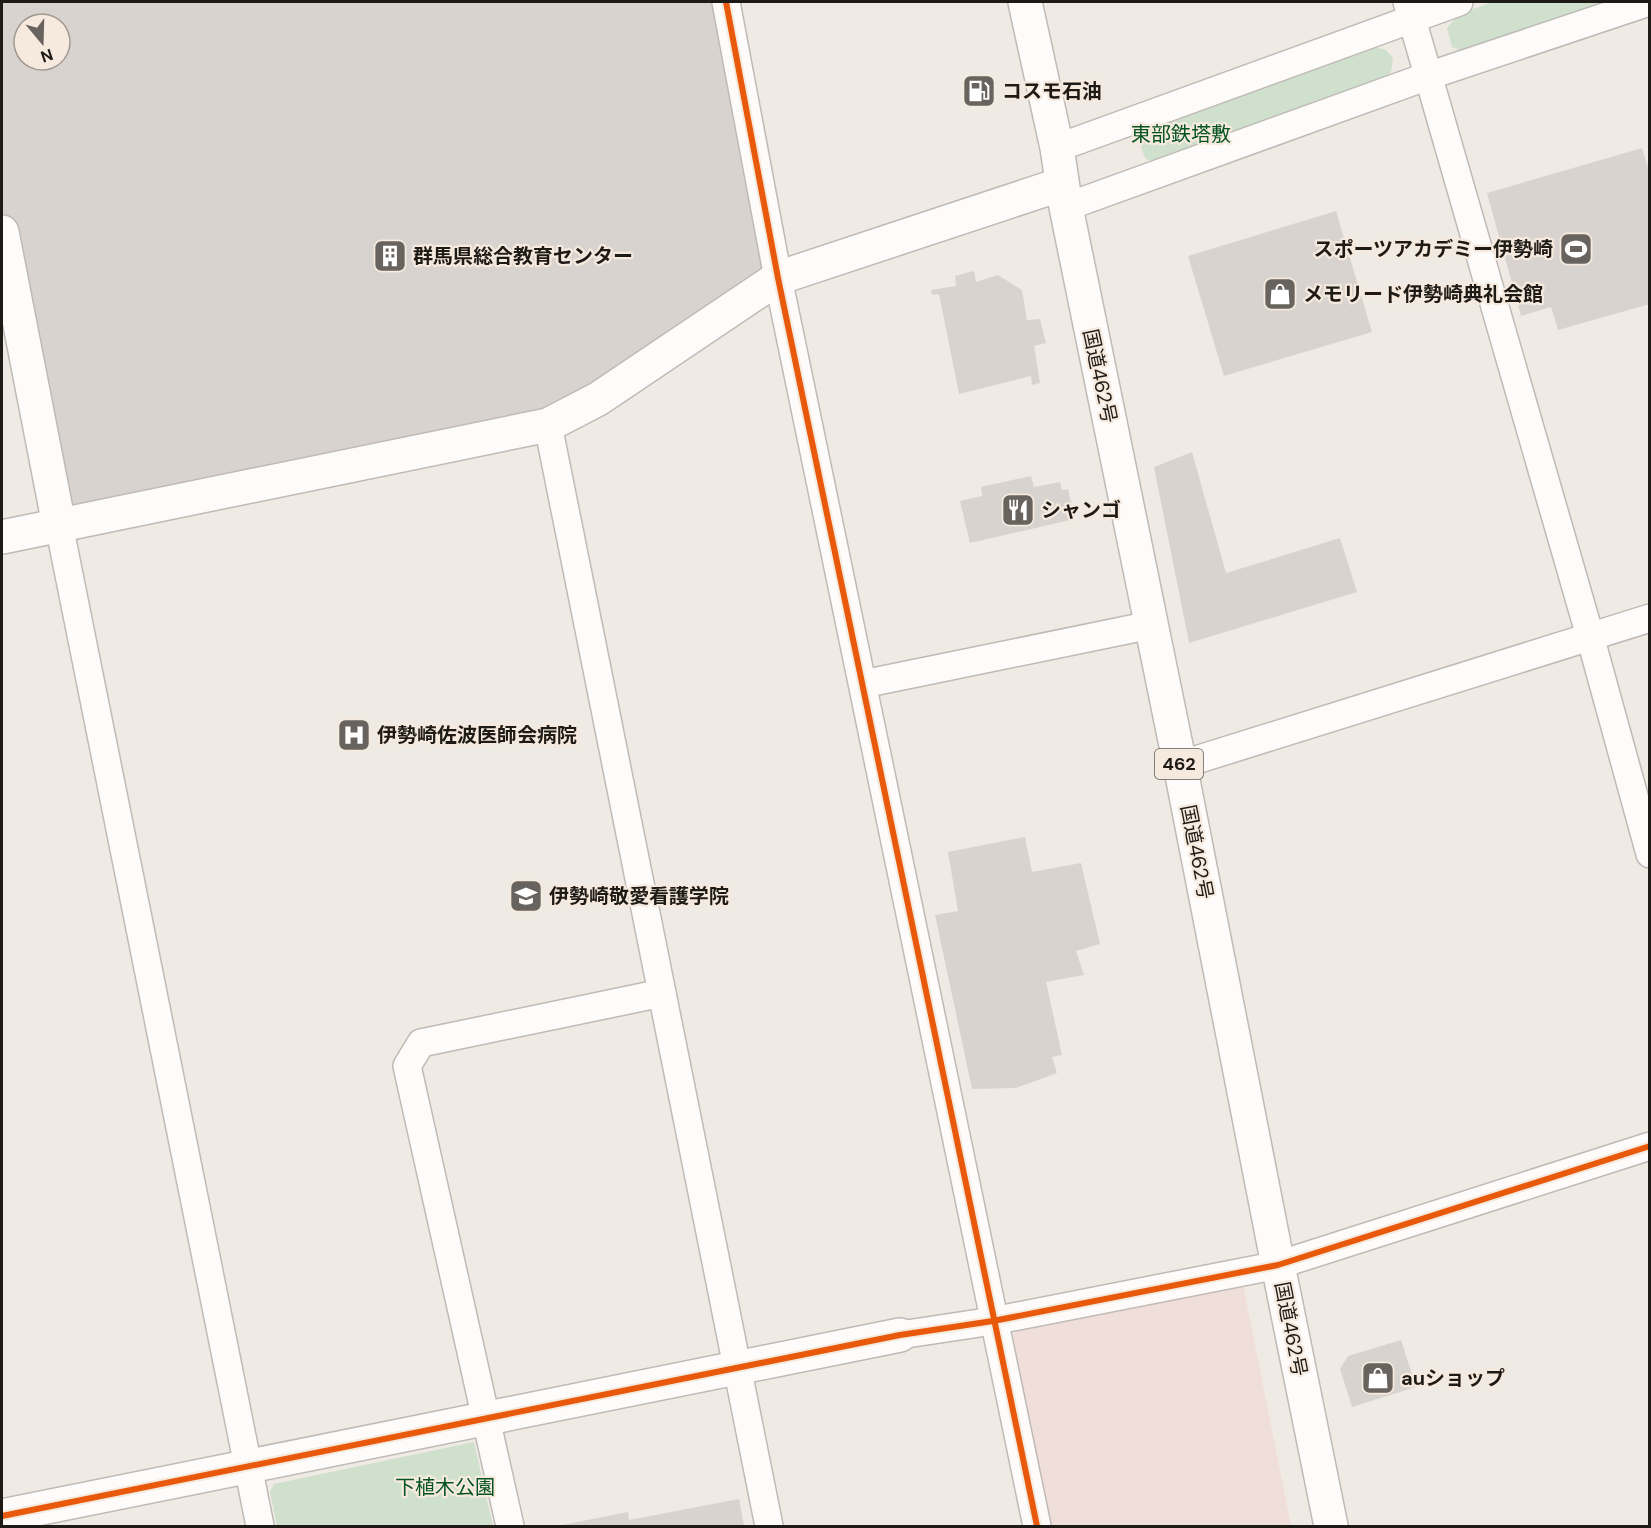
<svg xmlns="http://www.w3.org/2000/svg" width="1651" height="1528" font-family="'DM Sans','Noto Sans JP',sans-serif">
<rect width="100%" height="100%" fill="#f0eae4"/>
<polygon fill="#efded9" points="1243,1285 1291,1526 1045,1526 1007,1342 1020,1328"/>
<g fill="#cfe0cd">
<polygon points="1493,2 1605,2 1463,51 1452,47 1447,28 1459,14"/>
<path d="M 1367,45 L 1386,50 L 1393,58 L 1391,72 L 1379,84 L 1162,163 L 1146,159 C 1139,145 1139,139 1146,124 Z"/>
<polygon points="474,1442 493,1526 277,1526 270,1492 274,1484"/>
</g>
<g fill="#d9d3d0" fill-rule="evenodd">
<path d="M 2,2 L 723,2 L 778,278 L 548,425 L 59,525 L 2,235 ZM 24,24 L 60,24 L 60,60 L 24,60 Z"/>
<polygon points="1642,148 1650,174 1650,304 1558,330 1551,307 1521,316 1487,193"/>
<polygon points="1336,211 1372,332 1224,376 1188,256"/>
<polygon points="974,271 976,282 998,275 1022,290 1027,320 1040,319 1046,343 1034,346 1040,383 1032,385 1031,376 959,394 939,294 932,295 931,290 956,286 955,276"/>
<polygon points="1192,452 1226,573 1340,538 1357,592 1189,643 1154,467"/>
<polygon points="1031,476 1034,487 1060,482 1062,490 1068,489 1075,519 970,543 960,501 982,496 981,487"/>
<polygon points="1025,837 1032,872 1081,863 1100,944 1076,951 1084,975 1046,982 1062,1055 1052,1057 1057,1073 1016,1088 972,1089 935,915 958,911 948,852"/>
<polygon points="1401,1340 1416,1387 1352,1407 1340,1369 1348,1356"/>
<polygon points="739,1499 744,1526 557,1526 628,1512 629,1520"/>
</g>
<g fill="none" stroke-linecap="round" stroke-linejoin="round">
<g stroke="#bfbab6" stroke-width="30">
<g id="street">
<polyline points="726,2 778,278 1037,1526"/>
<polyline points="1407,2 1590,636 1650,854"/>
<polyline points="1057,148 1459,2"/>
<polyline points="1066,207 1428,76 1649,2"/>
<polyline points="548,425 769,1526"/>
<polyline points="59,525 260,1526"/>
<polyline points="863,684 1151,625"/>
<polyline points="1180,765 1650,618"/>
<polyline points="900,1335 993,1321 1278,1265 1650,1146"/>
<polyline points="510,1526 407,1066 421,1043 662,993"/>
</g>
</g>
<g stroke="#bfbab6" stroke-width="36">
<g id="secondary">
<polyline points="2,232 59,525"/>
<polyline points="2,537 548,425 598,399 778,278 1062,184"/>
<polyline points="2,1516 900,1335"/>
</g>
</g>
<g stroke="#bfbab6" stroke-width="36">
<polyline id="highway" points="1025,2 1057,148 1066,207 1180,765 1278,1265 1331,1526"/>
</g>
<use href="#street" stroke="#fdfcfb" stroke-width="27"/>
<use href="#secondary" stroke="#fdfcfb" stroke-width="33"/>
<use href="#highway" stroke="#fdfcfb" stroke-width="33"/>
<g stroke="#f6eade" stroke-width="10">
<g id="cycleway">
<polyline points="726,2 778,278 1037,1526"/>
<polyline points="2,1516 900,1335 993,1321 1278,1265 1650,1146"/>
</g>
</g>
<use href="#cycleway" stroke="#e8590c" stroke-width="6"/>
</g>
<defs>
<g id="fuel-square" transform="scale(1.725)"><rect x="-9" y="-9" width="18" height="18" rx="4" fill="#68635e" stroke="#f6eade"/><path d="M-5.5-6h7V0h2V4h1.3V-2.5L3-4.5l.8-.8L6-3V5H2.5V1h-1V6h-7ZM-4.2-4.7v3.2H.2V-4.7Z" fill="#fff"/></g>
<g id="stadium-square" transform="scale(1.725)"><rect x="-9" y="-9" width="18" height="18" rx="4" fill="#68635e" stroke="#f6eade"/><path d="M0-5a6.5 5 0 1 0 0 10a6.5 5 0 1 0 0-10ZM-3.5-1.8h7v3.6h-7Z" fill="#fff"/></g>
<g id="building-square" transform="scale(1.725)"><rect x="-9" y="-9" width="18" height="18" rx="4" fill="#68635e" stroke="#f6eade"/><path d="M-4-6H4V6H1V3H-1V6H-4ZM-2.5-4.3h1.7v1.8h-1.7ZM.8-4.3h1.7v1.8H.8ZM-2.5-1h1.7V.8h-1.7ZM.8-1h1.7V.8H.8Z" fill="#fff"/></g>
<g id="shop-square" transform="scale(1.725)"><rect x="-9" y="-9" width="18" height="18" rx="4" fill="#68635e" stroke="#f6eade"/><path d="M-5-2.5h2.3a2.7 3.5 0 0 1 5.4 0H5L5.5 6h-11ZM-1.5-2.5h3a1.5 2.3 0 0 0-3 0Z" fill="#fff"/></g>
<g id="restaurant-square" transform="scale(1.725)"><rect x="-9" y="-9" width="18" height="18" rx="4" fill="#68635e" stroke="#f6eade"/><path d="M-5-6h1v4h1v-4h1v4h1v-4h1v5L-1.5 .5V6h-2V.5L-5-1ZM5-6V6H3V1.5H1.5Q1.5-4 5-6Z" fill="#fff"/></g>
<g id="hospital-square" transform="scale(1.725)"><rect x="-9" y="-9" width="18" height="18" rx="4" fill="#68635e" stroke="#f6eade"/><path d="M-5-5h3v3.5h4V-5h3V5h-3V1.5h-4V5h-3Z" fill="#fff"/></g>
<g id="university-square" transform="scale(1.725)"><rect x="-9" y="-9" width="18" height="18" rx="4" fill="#68635e" stroke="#f6eade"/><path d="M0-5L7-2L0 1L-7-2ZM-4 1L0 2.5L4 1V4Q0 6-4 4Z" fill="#fff"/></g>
</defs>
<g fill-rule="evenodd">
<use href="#fuel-square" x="979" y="91"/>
<use href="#stadium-square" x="1576" y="249"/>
<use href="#building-square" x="390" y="256"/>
<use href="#shop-square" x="1280" y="294"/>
<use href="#restaurant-square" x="1018" y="510"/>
<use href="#hospital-square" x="354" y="735"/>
<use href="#university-square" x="526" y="896"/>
<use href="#shop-square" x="1378" y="1378"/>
</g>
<g text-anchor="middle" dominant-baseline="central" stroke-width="4.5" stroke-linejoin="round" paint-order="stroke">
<rect fill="#f6eade" stroke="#5f5852" stroke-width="1.5" x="1155" y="749" width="48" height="30" rx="4.5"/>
<g font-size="18" font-weight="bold" fill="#1e1a16">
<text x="1179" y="764">462</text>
</g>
<g font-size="20" font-weight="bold" fill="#1e1a16" stroke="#f6eade" text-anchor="start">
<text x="1002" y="91">コスモ石油</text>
<text x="1553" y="249" text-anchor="end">スポーツアカデミー伊勢崎</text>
<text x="413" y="256">群馬県総合教育センター</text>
<text x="1303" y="294">メモリード伊勢崎典礼会館</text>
<text x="1041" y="510">シャンゴ</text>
<text x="377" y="735">伊勢崎佐波医師会病院</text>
<text x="549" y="896">伊勢崎敬愛看護学院</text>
<text x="1401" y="1378">auショップ</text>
</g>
<g font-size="20" fill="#045322" stroke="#f6eade">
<text x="1181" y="134">東部鉄塔敷</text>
<text x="445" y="1487">下植木公園</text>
</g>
<g font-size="20" fill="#1e1a16" stroke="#f6eade">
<text transform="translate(1100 376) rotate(78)">国道462号</text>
<text transform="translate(1197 852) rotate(79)">国道462号</text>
<text transform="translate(1291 1329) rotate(79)">国道462号</text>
</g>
</g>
<rect width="1651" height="1528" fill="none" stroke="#1e1a16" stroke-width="6"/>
<g transform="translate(42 42) rotate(161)"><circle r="28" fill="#f6eade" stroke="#a0978e" stroke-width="1.5"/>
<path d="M0-4.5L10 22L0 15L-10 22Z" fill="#68635e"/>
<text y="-9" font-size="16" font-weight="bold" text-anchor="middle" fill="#1e1a16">N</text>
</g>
</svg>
